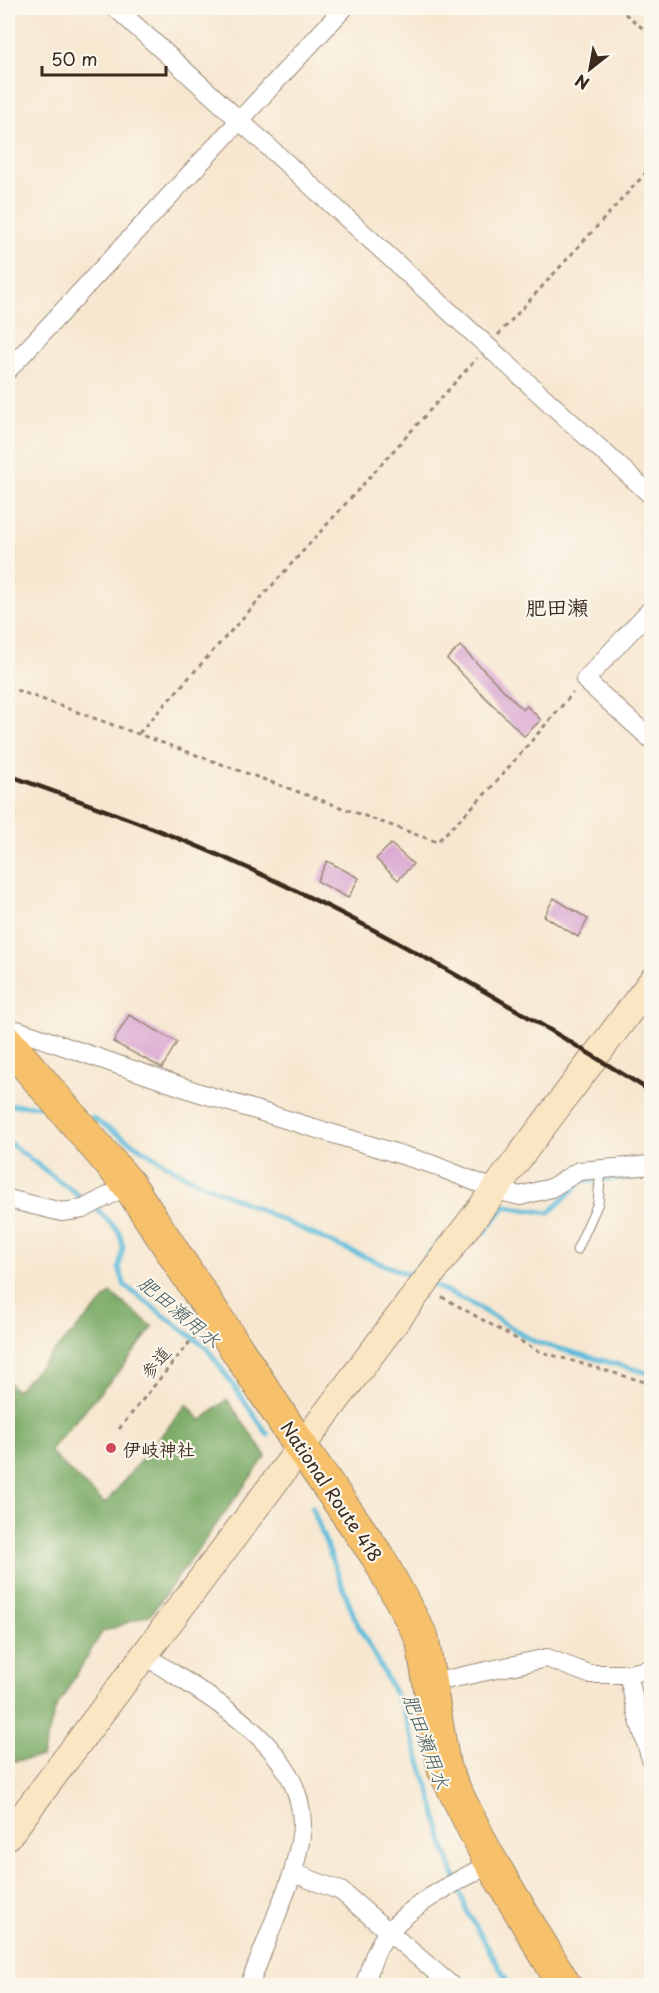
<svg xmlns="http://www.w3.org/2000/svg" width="659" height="1993" font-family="'Playpen Sans','Klee One',sans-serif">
<rect width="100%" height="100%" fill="#fbf7ec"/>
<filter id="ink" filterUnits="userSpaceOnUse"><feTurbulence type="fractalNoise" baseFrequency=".0167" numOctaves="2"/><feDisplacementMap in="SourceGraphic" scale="12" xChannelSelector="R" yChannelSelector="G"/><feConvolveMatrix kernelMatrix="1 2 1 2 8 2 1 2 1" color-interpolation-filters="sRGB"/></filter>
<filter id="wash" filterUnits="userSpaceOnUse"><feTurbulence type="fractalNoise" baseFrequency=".008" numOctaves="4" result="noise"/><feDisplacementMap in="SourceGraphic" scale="24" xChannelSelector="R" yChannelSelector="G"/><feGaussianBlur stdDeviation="1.35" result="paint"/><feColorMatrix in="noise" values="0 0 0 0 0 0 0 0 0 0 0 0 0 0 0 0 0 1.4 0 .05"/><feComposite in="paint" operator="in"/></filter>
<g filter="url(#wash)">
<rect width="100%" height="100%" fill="#f7e7d0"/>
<polygon fill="#7cac67" stroke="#5c6b42" stroke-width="1.5" points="111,1293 153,1327 125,1364 49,1451 105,1504 187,1404 201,1421 227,1399 266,1456 151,1614 102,1632 55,1710 42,1757 8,1762 8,1381 16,1391"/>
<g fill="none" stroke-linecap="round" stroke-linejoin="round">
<g stroke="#5cbbda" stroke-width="5">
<polyline points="8,1105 45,1106"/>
<polyline points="92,1118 182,1174 341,1247 419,1279"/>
<polyline points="8,1142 87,1202"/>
<polyline points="95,1207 119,1232 123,1247 119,1268 125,1286 207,1348 268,1435"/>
<polyline points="475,1226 484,1233 505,1206 549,1213 582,1181 652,1176"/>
<polyline points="409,1273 413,1273 441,1239"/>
<polyline points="433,1285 469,1302 535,1342 652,1374"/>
<polyline points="312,1507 356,1621 402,1707 431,1795 444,1846 467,1911 510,1986"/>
</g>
</g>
<g id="blocks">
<g fill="#daa7d1">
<polygon points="460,646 523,710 527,706 541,720 524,736 447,659"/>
<polygon points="391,844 413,864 398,880 376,859"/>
<polygon points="327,861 359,878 348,898 317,881"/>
<polygon points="554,898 588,919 578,937 544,916"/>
<polygon points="129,1015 177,1042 162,1068 113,1042"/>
</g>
</g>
</g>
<g filter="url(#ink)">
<use href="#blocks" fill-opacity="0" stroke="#987" stroke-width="1.5"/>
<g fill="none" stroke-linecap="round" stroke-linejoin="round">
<g stroke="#987" stroke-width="11">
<polyline id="lane" points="577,1250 598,1203 601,1169"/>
</g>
<g stroke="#987" stroke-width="20">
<g id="street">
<polyline points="116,8 652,496"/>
<polyline points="8,370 344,8"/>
<polyline points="652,608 585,680 652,740"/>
<polyline points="8,1038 17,1030 197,1092 431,1164 496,1190 520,1196 551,1188 579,1171 652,1165"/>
<polyline points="8,1199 62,1212 83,1209 129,1185"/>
<path d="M 143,1654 C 203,1695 301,1742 302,1824 C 302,1840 296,1858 293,1873 L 341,1891 L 452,1986"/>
<polyline points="628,1674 638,1717 652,1762"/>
<polyline points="431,1683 547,1658 589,1674 628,1674 652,1669"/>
<polyline points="249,1986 293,1873"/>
<path d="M 364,1986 C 369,1973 372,1958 379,1946 C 398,1910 457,1881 492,1863"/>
</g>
</g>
<g stroke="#987" stroke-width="29">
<polyline id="secondary" points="8,1836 652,981"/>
</g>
<g stroke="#987" stroke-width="35">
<polyline id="highway" points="8,1043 129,1185 301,1447 378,1557 422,1638 444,1769 487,1855 565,1986"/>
</g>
<g stroke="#987" stroke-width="3" stroke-dasharray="4.5 4.5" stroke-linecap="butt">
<polyline points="618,8 652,36"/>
<polyline points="498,335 652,166"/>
<polyline points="8,687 437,842 488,791 573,693"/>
<polyline points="139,733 477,358"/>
<polyline points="442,1297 538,1351 652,1384"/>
<polyline points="119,1429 197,1333"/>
</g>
<use href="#lane" stroke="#fff" stroke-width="9"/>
<use href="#street" stroke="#fff" stroke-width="18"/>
<use href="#secondary" stroke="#fbe6c4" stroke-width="27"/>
<use href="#highway" stroke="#f6c16b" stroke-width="33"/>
<path stroke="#3b2a1e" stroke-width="4.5" d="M 8,775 C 86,803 165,831 241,865 C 384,929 519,1010 652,1092"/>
</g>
</g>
<circle fill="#d1495b" stroke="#fbf7ec" stroke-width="2" cx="111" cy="1448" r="6"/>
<g text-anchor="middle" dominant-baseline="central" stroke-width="4.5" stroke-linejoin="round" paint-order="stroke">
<g font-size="18" fill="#3b2a1e" stroke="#fbf7ec">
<text transform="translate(155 1362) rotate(-51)">参道</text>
<text transform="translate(332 1491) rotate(56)">National Route 418</text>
</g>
<g font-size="18" font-weight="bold" fill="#3b2a1e" stroke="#fbf7ec" text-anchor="start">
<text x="123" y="1448">伊岐神社</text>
</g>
<g font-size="20" font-style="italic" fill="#475d60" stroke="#fbf7ec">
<text transform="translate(180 1311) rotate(40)">肥田瀬用水</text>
<text transform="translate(427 1741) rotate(70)">肥田瀬用水</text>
</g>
<g font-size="21" font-weight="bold" fill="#3b2a1e" stroke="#fbf7ec">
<text x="557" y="606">肥田瀬</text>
</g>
</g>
<rect width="659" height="1993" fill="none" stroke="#fbf7ec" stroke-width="30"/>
<g transform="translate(590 69) rotate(211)" stroke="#fbf7ec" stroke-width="4.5" paint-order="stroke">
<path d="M0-4.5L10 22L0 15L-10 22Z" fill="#3b2a1e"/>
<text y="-9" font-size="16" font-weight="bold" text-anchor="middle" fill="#3b2a1e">N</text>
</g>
<path d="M42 66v9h124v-9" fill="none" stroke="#3b2a1e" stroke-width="3"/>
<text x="51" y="66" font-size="18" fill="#3b2a1e" stroke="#fbf7ec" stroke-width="4.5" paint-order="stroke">50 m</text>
</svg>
